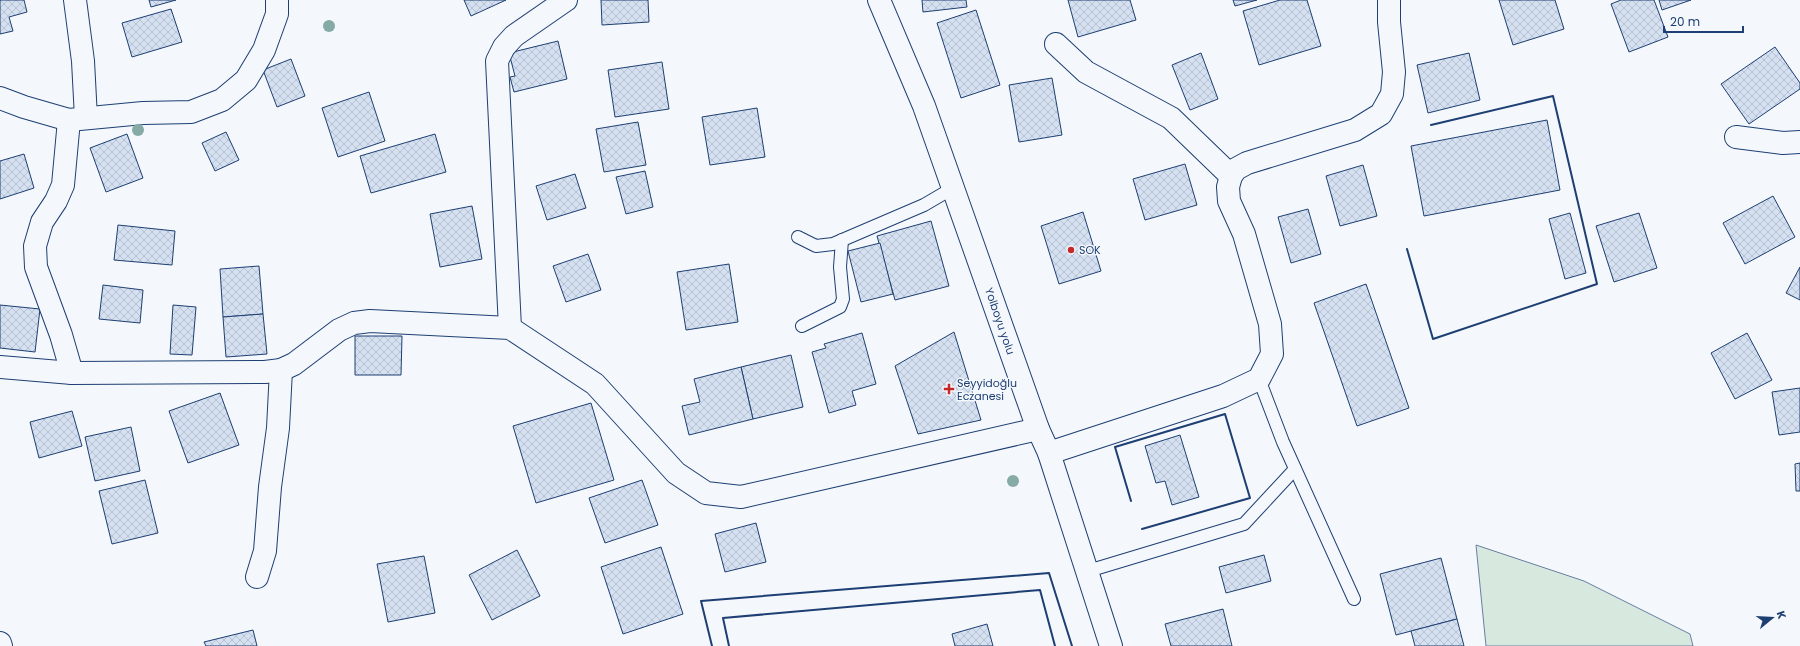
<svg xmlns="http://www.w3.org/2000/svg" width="1800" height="646" font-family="Poppins,sans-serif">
<defs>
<pattern id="building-cross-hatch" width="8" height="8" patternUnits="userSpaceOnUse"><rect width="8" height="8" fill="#d5e0f0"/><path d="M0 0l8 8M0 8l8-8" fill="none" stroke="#b6c1d1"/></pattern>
</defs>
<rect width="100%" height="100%" fill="#f4f7fb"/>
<polygon fill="#d7e8df" stroke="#687fa3" points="1476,545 1584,581 1690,634 1693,646 1486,646"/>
<g fill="url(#building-cross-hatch)" stroke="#1d3f73">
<polygon points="0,0 24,0 27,12 9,17 13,31 0,34"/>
<polygon points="149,0 176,0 151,7"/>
<polygon points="464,0 506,0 471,16"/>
<polygon points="601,0 648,0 649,22 602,25"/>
<polygon points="922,0 966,0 967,7 923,12"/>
<polygon points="1068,0 1130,0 1136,20 1078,37"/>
<polygon points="1233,0 1257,0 1235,6"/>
<polygon points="1280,0 1307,0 1321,46 1259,65 1243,11"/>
<polygon points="1499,0 1555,0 1564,29 1513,45"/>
<polygon points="1621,0 1654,0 1668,37 1629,52 1611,4"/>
<polygon points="1659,0 1691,0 1662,10"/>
<polygon points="171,9 182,42 132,57 122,23"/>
<polygon points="976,10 1000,85 961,98 937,23"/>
<polygon points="558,41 567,79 514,92 510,77 515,76 509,53"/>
<polygon points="1775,47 1800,83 1800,89 1749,124 1721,84"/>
<polygon points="1201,53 1218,99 1190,110 1172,65"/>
<polygon points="1469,53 1480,100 1428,113 1417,65"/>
<polygon points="291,59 305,96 277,107 263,70"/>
<polygon points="662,62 669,109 615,117 608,70"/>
<polygon points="1052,78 1062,135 1019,142 1009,85"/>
<polygon points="369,92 385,141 338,157 322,108"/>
<polygon points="757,108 765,157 710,165 702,117"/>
<polygon points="1547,120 1560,190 1424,216 1411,146"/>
<polygon points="638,122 646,165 604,172 596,129"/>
<polygon points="226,132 239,160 215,171 202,143"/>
<polygon points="127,134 143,178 106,192 90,148"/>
<polygon points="435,134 446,172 371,193 360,156"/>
<polygon points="24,154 34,188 0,199 0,161"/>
<polygon points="1185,164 1197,205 1145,220 1133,179"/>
<polygon points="1363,165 1377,216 1340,226 1326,176"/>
<polygon points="645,171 653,207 626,214 616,177"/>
<polygon points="575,174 586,208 547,220 536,186"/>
<polygon points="1773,196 1795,237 1745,264 1723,223"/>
<polygon points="472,206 482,259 440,267 430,214"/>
<polygon points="1308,209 1321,254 1291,263 1278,217"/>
<polygon points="1083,212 1101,271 1059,284 1041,226"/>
<polygon points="1570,213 1586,273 1565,279 1549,219"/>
<polygon points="1639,213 1657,268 1614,282 1596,226"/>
<polygon points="931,221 949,286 895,300 877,236"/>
<polygon points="118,225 175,231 172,265 114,260"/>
<polygon points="880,243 893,294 861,302 848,251"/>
<polygon points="588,254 601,290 566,302 553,266"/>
<polygon points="729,264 738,322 686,330 677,272"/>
<polygon points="259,266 263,314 223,317 220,269"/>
<polygon points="1800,267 1800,300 1786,293"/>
<polygon points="1366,284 1409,408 1357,426 1314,303"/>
<polygon points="103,285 143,290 140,323 99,319"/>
<polygon points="0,305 40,309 35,352 0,348"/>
<polygon points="173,305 196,307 192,355 170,354"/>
<polygon points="263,314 267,354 226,357 223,317"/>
<polygon points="954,332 981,420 918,434 895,366"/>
<polygon points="862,333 876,384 852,391 856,405 829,413 812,352 826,348 824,344"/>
<polygon points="1747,333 1772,380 1735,399 1711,353"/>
<polygon points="355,336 402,336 401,375 355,375"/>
<polygon points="791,355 803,407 753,419 741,367"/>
<polygon points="741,367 753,419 689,435 682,406 700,402 694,379"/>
<polygon points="1800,388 1800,432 1779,435 1772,392"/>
<polygon points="220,393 239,445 188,463 169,411"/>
<polygon points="591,403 614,480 536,503 513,426"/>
<polygon points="72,411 82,446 39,458 30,422"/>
<polygon points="131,427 140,471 95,481 85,437"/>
<polygon points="1180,435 1199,497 1172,505 1165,481 1156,483 1145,446"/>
<polygon points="1800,463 1800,491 1796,491 1795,464"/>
<polygon points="145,480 158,533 112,544 99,491"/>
<polygon points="642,480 658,525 605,543 589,498"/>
<polygon points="756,523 766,562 725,572 715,534"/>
<polygon points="661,547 683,614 623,634 601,567"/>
<polygon points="517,550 540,596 492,620 469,575"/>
<polygon points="1264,555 1271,581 1226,593 1219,567"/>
<polygon points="424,556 435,613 388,622 377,564"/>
<polygon points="1441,558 1457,619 1396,635 1380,574"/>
<polygon points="1223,609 1232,646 1171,646 1165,624"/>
<polygon points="1457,619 1464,646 1415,646 1411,631"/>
<polygon points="987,624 993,646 955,646 952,634"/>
<polygon points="253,630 257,646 206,646 204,642"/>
</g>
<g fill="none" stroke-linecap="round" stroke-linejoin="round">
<g stroke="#1d3f73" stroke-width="14">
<g id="lane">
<polyline points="798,237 816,246 833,244 924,205 953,188"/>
<polyline points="802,326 840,307 843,299 840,267 842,240"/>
<polyline points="1259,379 1283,442 1354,599"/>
<polyline points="1088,571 1244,524 1295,469"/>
</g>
</g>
<g stroke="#1d3f73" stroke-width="24">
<g id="street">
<polyline points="75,0 83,61 86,118"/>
<polyline points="1056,44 1086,72 1171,118 1231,176"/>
<polyline points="0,98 24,107 69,120 143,113 191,112 222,100 246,80 264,50 277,14 277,0"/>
<polyline points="69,120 63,185 56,201 42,222 35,246 36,267 61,335 72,373"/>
<polyline points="1736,137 1783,143 1800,142"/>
<polyline points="510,328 497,61 504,47 514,36 566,0"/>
<polyline points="0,367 72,373 265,372 281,370 294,364 339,330 354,323 370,321 510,328 595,384 676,473 706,493 741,497 1038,429"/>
<polyline points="1049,453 1223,396 1259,379 1272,354 1270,324 1244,234 1229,201 1228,187 1231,176 1236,169 1247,163 1355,130 1381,114 1392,94 1394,72 1389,22 1389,0"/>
<polyline points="257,577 265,551 270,487 278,428 281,370"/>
<polyline points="0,643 1,646"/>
</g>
</g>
<g stroke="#1d3f73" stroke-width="24">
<polyline id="secondary" points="879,0 924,106 1038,429 1049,453 1111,646"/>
</g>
<use href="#lane" stroke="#f4f7fb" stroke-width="12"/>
<use href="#street" stroke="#f4f7fb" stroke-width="22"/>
<use href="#secondary" stroke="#f4f7fb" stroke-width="22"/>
<g stroke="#1d3f73" stroke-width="2">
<polyline points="1407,249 1433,339 1597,284 1553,96 1431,125"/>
<polyline points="1131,501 1115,447 1225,414 1250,498 1142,529"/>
<polyline points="712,646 701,601 1049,573 1072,646"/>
<polyline points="729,646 723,618 1040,590 1055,646"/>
</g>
</g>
<g fill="#86aba6">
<circle cx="329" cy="26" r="6"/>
<circle cx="138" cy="130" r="6"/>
<circle cx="1013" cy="481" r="6"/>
</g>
<g fill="#c62828" stroke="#f4f7fb" stroke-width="1.5">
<circle cx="1071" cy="250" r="4"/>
<path d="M947 383h4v4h4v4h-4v4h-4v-4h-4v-4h4z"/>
</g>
<g text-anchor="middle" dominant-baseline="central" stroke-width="3" stroke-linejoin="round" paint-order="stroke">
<g font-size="11" fill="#1d3f73" stroke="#f4f7fb" text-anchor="start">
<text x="1079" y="250">SOK</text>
<text x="957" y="383">Seyyidoğlu<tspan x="957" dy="13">Eczanesi</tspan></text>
</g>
<g font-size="11" fill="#1d3f73" stroke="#f4f7fb">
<text transform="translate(1000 321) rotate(71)">Yolboyu yolu</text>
</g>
</g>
<g transform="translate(1772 618) rotate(72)" stroke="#f4f7fb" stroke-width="3" paint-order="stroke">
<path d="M0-3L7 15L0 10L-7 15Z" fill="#1d3f73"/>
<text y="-6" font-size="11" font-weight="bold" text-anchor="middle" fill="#1d3f73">K</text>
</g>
<path d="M1664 26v6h79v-6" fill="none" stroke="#1d3f73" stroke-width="2"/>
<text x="1670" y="26" font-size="12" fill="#1d3f73" stroke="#f4f7fb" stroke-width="3" paint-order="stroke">20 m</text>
</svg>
